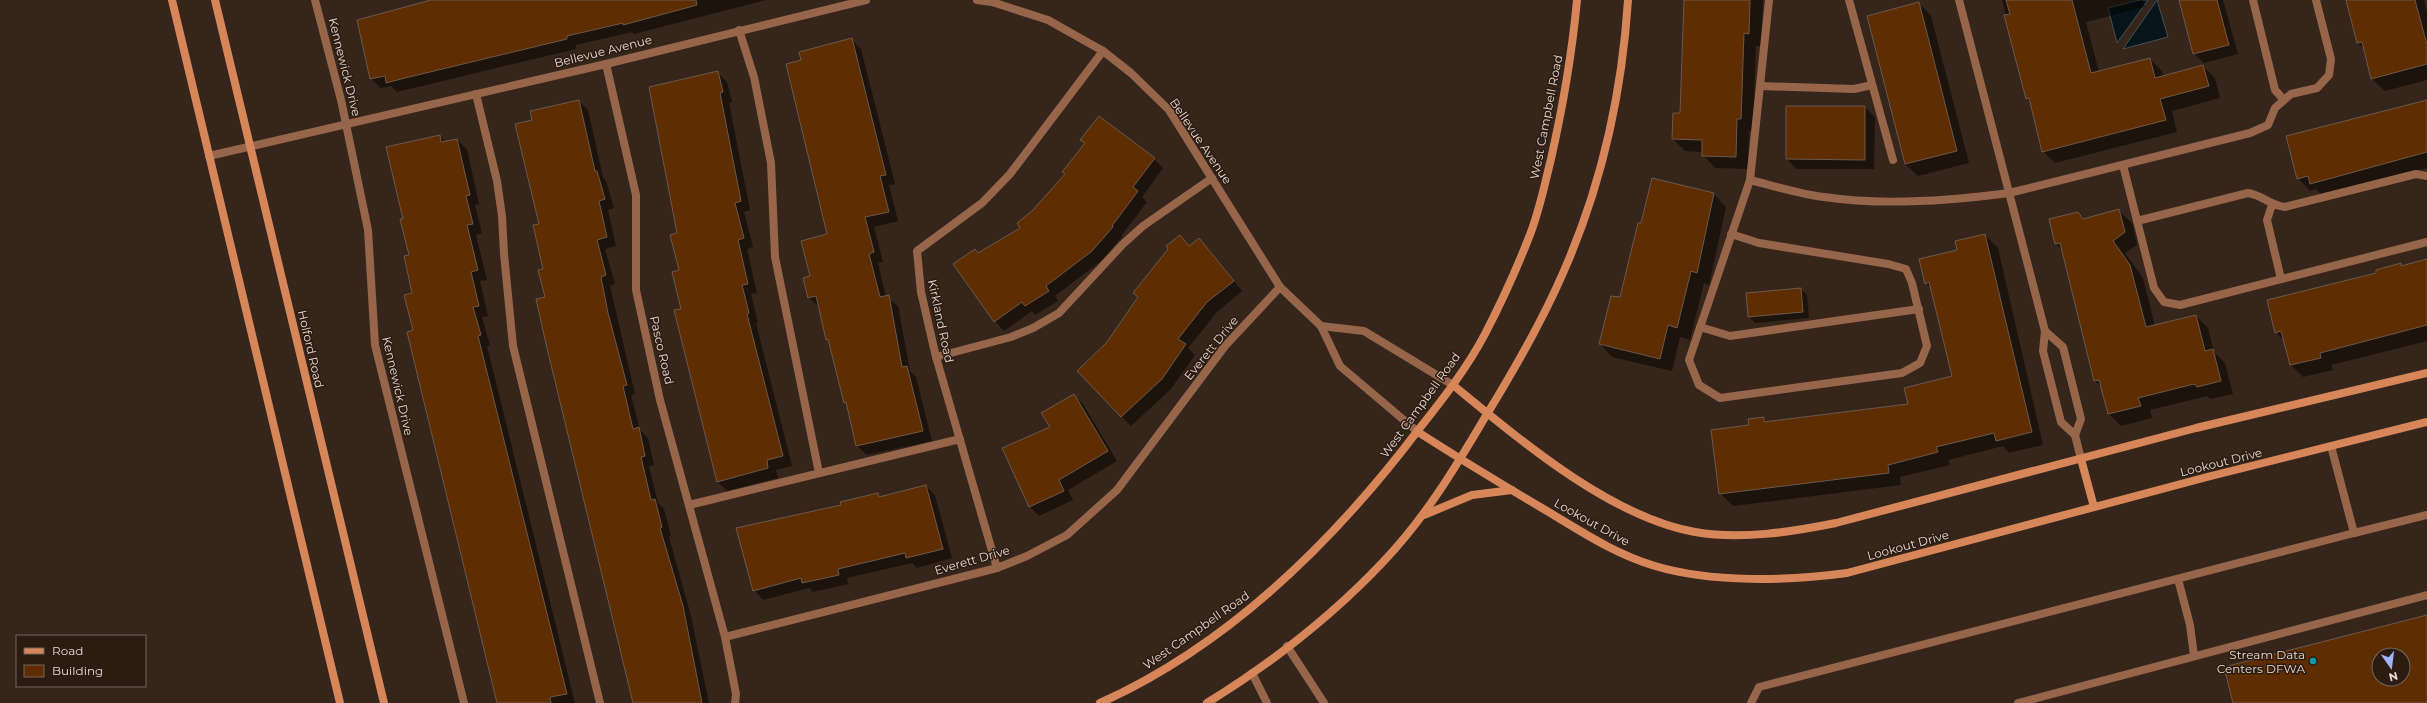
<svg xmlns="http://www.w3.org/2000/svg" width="2427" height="703" font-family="Montserrat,sans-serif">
<rect width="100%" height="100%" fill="#35251a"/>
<g fill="#07151a" stroke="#495051">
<polygon points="2140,0 2148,0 2117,43 2108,8"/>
<polygon points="2157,0 2168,37 2123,49"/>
</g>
<g fill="#0007">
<polygon points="434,0 766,0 634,34 632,32 576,45 576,49 397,92 391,86 381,88 371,79 358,20"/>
<polygon points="1686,0 1763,0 1761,46 1756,46 1753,131 1749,131 1748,169 1715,168 1703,155 1703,152 1685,151 1673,139 1681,114"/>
<polygon points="2002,0 2143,0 2145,7 2086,22 2099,72 2150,59 2162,71 2163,77 2203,66 2215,78 2220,98 2172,111 2177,132 2055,163 2043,151 2032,104 2027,99"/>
<polygon points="2180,0 2223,0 2238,54 2204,63 2194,54"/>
<polygon points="2347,0 2424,0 2427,12 2427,80 2385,91 2372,79 2365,49 2358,43"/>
<polygon points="1919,3 1931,16 1969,163 1918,176 1905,164"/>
<polygon points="851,39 861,49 895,184 889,185 898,221 874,227 883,262 878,263 886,297 898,306 910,371 916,377 932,441 867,455 857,446 848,406 845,402 820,307 808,298 812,277 828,235 802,61"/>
<polygon points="718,73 727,82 732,102 729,103 750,210 744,212 753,247 747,249 757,293 751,294 758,323 756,323 792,466 776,470 778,478 727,491 717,481 682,309 678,234 656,125"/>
<polygon points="579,101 588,110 603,177 606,181 614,208 608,210 616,246 605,249 615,284 610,286 635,394 631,395 640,430 648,438 654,465 649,466 658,503 664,509 671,536 669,537 691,616 709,703 633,703 546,298 534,121"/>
<polygon points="2427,101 2427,168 2323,196 2316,189 2310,191 2298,178"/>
<polygon points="1865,107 1875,117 1874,169 1796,169 1787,159"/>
<polygon points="439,136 446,142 457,140 467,149 479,204 475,205 482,233 476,235 487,280 480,281 488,316 482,317 490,345 487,346 575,703 498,703 424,404 426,404 414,331 413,294 404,219"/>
<polygon points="1154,159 1163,168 1142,197 1147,202 1121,236 1122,237 1101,261 1055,296 1058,301 1035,315 1032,311 1004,331 995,321 979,254"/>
<polygon points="1653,179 1714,194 1726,207 1709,285 1704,283 1690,340 1680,337 1672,371 1612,357 1600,344 1620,299"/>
<polygon points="2119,211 2132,223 2137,245 2125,253 2143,278 2155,326 2196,316 2208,328 2214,352 2225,363 2233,394 2210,399 2207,396 2150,410 2152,418 2121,426 2109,414 2102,388 2095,381 2063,251 2056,244 2078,213 2084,219"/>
<polygon points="1985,235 1998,248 2043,445 2009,453 2003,446 1948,460 1950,465 1900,477 1901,485 1733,506 1720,493 1750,426 1763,418 1767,422 1909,405 1954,377 1932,289 1926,283 1958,251"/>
<polygon points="1179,236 1190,247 1208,249 1242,291 1217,312 1188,348 1195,355 1171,389 1131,426 1078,371 1107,343"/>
<polygon points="2427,260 2427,341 2331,365 2333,370 2303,377 2291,365 2284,341 2276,332 2376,273 2400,264 2403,267"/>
<polygon points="1800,289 1807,295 1809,318 1755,323 1749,316"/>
<polygon points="1073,395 1083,404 1117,461 1068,490 1073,500 1039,516 1029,506 1051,427"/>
<polygon points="926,486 935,495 952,558 917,568 912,563 847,578 848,584 813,592 809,588 763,600 754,590 842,506 877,495 881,498"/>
</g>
<g fill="#5e2d01" stroke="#6c594c" fill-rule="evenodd">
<polygon points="431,0 696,0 697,5 623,25 623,23 567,36 567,39 405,78 386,83 385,76 370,79 357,20"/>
<polygon points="1684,0 1750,0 1749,34 1744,33 1741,119 1737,119 1736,157 1702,156 1702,140 1672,139 1673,113 1680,113"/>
<polygon points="2006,0 2072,0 2091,73 2150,58 2155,78 2203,65 2209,86 2160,99 2166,120 2042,152 2029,98 2026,99 2004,15 2010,14"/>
<polygon points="2179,0 2217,0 2229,45 2193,54"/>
<polygon points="2346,0 2415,0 2427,45 2427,64 2371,79 2362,42 2357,43"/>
<polygon points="1919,2 1957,151 1905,164 1867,16"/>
<polygon points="852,38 886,175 880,176 889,212 865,217 874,252 869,254 880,297 889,295 902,367 907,366 923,431 856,446 846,402 844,403 828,339 826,340 816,296 808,298 803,278 810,276 801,241 827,234 786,64 801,60 799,52"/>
<polygon points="718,71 723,92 720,93 741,201 735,203 744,238 738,240 748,284 742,285 749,313 747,314 783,456 767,460 768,468 717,482 674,310 681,309 672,272 679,270 670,235 677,233 649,87"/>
<polygon points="579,100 595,171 597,171 605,199 599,201 607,237 597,240 606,275 601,277 608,313 627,385 623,386 633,429 639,427 645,456 641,457 651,500 655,499 662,527 660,528 683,606 702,703 633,703 546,344 536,299 545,297 538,270 543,269 533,225 539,224 515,124 532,120 530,111"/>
<polygon points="2427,100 2427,152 2310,184 2308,176 2297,179 2286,136"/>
<polygon points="1786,106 1865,106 1865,160 1786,159"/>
<polygon points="1099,116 1155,158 1133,187 1138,191 1112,226 1113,227 1092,251 1046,286 1049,291 1025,306 1022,302 994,322 953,264 975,249 978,253 1020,228 1017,223 1032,211 1065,174 1062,172 1085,143 1080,140"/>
<polygon points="440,135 441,142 457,139 470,195 466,196 473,224 467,225 478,270 471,272 479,306 473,307 481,335 478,336 567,694 550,697 551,703 497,703 407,332 413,330 404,295 412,293 404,256 409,255 400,219 403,219 386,147"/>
<polygon points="1652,178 1714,193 1697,273 1691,271 1677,328 1668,325 1660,359 1599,344 1611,296 1620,297 1638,223 1641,223"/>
<polygon points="2119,209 2125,232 2113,241 2130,265 2146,327 2196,315 2205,351 2213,349 2221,381 2197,387 2194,384 2138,398 2141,406 2108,414 2099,380 2094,381 2060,243 2055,244 2049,219 2078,212 2083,219"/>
<polygon points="1985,234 2032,432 1996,441 1994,433 1936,447 1938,452 1888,465 1889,473 1719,494 1711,430 1749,425 1748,419 1764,417 1764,422 1908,404 1904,388 1952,376 1929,282 1925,284 1919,259 1957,250 1955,241"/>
<polygon points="1180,235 1189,246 1199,238 1234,281 1207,302 1178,339 1186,344 1162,379 1121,417 1077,371 1107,342 1138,297 1133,293 1168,249 1166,246"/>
<polygon points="2427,259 2427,325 2320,353 2321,358 2290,365 2281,331 2275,333 2267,300 2376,273 2376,270 2401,263 2401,266"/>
<polygon points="1801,288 1803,312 1748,317 1746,293"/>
<polygon points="1074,394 1108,451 1059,480 1064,491 1029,507 1002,448 1050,427 1041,413"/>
<polygon points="926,485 943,549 906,558 905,553 838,569 839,575 802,583 801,578 753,591 736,528 841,505 840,502 878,493 879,497"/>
<path d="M 2427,615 L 2427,703 L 2233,703 L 2224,667 ZM 2379,655 L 2403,655 L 2403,679 L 2379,679 Z"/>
</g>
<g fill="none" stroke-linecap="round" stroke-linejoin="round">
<g stroke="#97654a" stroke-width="8">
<polyline points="2253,0 2275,90 2284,100"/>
<polyline points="739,30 754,77 771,163 775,257 819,473"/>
<polyline points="476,94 497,181 502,216 504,254 513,346 600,703"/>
<polyline points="2272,205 2267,220 2281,279"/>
<polyline points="1700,327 1730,336 1919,309"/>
<polyline points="936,357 1011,337 1033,328 1059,313 1123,244 1143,226 1212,178"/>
<polyline points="689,505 960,439"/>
<polyline points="2354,533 2427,515"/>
<polyline points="2178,579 2190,625 2194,656"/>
<polyline points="1287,646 1324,703"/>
<polyline points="1252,673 1267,703"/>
<polyline points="1751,703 1759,687 2354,533 2331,446"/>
<polyline points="2018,703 2427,595"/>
</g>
<g stroke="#97654a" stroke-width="8">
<polyline points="315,0 341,100 368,230 375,345 464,703"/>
<polyline points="977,0 992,2 1048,20 1103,51 1131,73 1169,110 1280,287 1321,326 1340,366 1418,432"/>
<polyline points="1849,0 1893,160"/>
<polyline points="1959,0 2045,331 2043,351 2061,422 2075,435 2081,459"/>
<polyline points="606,64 636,195 636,290 660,400 725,637 736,694 735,703"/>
<polyline points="1760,86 1854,89 1872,85"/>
<polyline points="209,156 606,64 866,0"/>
<polyline points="2123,165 2154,288 2164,302 2180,305 2427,242"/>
<path d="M 1750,180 C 1774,186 1799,194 1824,197 C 1884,206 1949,201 2009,193 L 2250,133 L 2268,125 L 2275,108 L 2291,94 L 2317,88 L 2329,75 L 2331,59 L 2316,0"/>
<path d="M 2137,221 L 2248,193 C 2265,196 2268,205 2285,207 L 2416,174 L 2427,176"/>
<polyline points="1731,234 1759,243 1888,264 1906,269 1912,283 1927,346 1920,363 1902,373 1720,398 1699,385 1689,360 1750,180 1769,0"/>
<polyline points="1321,326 1364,331 1453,385"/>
<polyline points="2045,331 2063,347 2081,419 2075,435"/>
<polyline points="997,568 936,357 921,292 917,251 982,203 1010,174 1103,51"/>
<polyline points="725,637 997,568 1027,556 1067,535 1117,490 1225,346 1280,287"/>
</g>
<g stroke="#d68659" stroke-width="8">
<polyline points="172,0 340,703"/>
<polyline points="215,0 384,703"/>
<path d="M 1453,385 C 1519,439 1610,517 1695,532 C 1741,540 1791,532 1836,523 L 2196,428 L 2427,373"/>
<path d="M 1418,432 C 1460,459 1503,485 1547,511 C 1582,532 1615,554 1655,566 C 1712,583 1788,581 1847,573 L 2207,477 L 2427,422"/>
<polyline points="2081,459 2094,507"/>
<polyline points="1424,515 1472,495 1512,490"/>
<path d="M 1100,703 C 1229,645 1335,540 1419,429 C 1443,399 1467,368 1485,334 C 1502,301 1518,266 1531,232 C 1540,208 1545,183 1551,159 C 1563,106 1572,54 1577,0"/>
<path d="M 1207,703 C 1270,664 1332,616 1383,562 C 1424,519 1454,470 1484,419 C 1513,372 1541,324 1563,273 C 1601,187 1622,93 1628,0"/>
</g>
</g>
<circle fill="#0f9aa8" stroke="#2b1b10" stroke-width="1.5" cx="2313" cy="661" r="4"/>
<g text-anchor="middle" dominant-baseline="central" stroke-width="3" stroke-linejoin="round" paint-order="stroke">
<g font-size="12" fill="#e4d9d2" stroke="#2b1b10">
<text transform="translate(603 51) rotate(-14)">Bellevue Avenue</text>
<text transform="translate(345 67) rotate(76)">Kennewick Drive</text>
<text transform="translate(1546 117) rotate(-79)">West Campbell Road</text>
<text transform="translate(1201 141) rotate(56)">Bellevue Avenue</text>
<text transform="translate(941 321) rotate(78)">Kirkland Road</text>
<text transform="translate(1211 348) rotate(-51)">Everett Drive</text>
<text transform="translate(311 349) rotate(77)">Holford Road</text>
<text transform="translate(662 350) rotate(77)">Pasco Road</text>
<text transform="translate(398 386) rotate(77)">Kennewick Drive</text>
<text transform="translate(1420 405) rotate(-54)">West Campbell Road</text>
<text transform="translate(2221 462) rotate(-14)">Lookout Drive</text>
<text transform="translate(1592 522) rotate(29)">Lookout Drive</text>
<text transform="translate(1908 545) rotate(-15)">Lookout Drive</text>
<text transform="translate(972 560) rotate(-16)">Everett Drive</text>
<text transform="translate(1196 630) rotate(-35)">West Campbell Road</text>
</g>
<g font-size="12" fill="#e4d9d2" stroke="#2b1b10" text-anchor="end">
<text x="2305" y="654">Stream Data<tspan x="2305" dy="14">Centers DFWA</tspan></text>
</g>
</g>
<rect x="16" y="635" width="130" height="52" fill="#2b1b10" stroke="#75675e"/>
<rect x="24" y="648" width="20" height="6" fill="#d68659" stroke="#75675e"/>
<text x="52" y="655" font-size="12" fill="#e4d9d2">Road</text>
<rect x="24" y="665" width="20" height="12" fill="#5e2d01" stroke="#75675e"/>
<text x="52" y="675" font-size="12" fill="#e4d9d2">Building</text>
<g transform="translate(2391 667) rotate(166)"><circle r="19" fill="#2b1b10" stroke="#75675e"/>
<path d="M0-3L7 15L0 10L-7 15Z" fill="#a1b3fd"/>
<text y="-6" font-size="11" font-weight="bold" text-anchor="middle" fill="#e4d9d2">N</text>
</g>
</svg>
